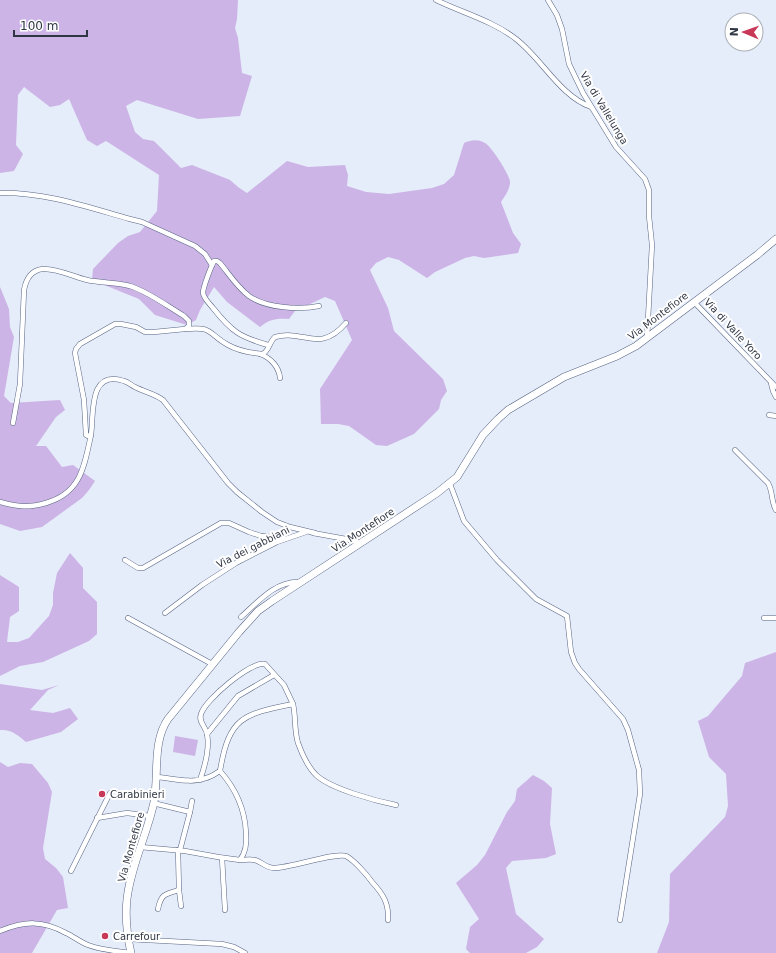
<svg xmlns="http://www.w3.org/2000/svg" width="776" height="953" font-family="'DejaVu Sans',sans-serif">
<rect width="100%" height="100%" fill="#e5ecfa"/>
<g fill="#cdb4e6">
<path d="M 0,0 L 238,0 L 237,19 L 235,28 L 238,38 L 242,73 L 252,76 L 240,116 L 198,119 L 137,100 L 126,106 L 135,132 L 143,139 L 154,141 L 181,168 L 192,165 L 230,180 L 238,187 L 247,193 L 287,161 L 308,167 L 345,165 L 348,175 L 347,186 L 366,192 L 389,194 L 432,188 L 444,184 L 454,175 L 464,143 C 472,140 477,139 485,143 C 491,146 510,175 510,182 C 510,189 505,196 501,202 L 513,233 L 521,244 L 518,253 L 484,258 L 474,256 L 465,258 L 435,272 L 427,278 L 399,260 L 388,257 L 376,263 L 370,270 L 388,308 L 394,331 L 443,379 L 447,391 L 441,400 L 439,409 L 414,434 L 387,446 L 376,445 L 349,426 L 338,424 L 321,424 L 320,389 L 352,340 L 335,301 L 325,297 L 295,311 L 289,319 C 276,318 270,319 260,327 L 227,302 L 214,287 L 200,310 L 196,320 L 187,325 L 155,315 L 139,299 L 92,280 L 93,269 L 118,243 L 128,236 L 140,232 L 157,211 L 159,175 L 106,141 L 97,146 L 87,140 L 69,99 L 60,105 L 50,107 L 24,87 L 18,95 L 16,145 L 23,154 L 14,171 L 0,173 Z"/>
<polygon points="0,287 9,309 10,327 14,337 4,396 11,403 60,400 65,410 56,417 36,446 46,446 62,467 73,465 95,481 89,490 82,498 42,527 20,531 0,524"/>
<polygon points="70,553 83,568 83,588 97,602 97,634 89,641 43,662 20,666 0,676 0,575 19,587 19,611 10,617 7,642 18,642 29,638 49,616 53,605 53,593 57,573"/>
<polygon points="776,652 776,953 657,953 669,922 670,874 725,817 728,806 726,774 709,757 698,721 708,716 742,676 745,663"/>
<path d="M 0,684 L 42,690 L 59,685 L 48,690 L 30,710 L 53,713 L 70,708 L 78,719 L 61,732 L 26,742 C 18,735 11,729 0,730 Z"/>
<polygon points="175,736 198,740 195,756 173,752"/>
<polygon points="0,762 8,767 20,763 32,764 48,783 52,792 43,848 45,859 56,868 63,877 68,908 57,910 32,953 0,953"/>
<polygon points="533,775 544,781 552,788 550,824 556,854 546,858 512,861 506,868 516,914 544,939 537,947 526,953 470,953 466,949 470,927 479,919 456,883 477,865 485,855 507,812 515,801 517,789"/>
</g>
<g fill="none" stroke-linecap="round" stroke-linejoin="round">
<g stroke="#576582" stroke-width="5.5">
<g id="street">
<path d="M 436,0 C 463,13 493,21 516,39 C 542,59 560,96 591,107"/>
<polyline points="548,0 557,15 562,29 569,64 583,93 616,147 645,179 649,190 649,216 652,245 647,338"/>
<path d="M 0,193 C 45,192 87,207 130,219 L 142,222 L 195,246 L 205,254 L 212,265"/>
<polyline points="694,302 776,387"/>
<path d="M 186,329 C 213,326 208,334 228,345 C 237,350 251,353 262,354 C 269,352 269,342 275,337 C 305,329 319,354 346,323"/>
<path d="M 268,345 C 240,337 232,332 213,308 C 210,304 204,299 203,293 C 203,287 211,267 214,261 L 217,261 L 220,263 C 229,274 237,287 249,296 C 266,308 299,310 319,306"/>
<path d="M 260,354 C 271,358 279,367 280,378"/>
<polyline points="771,383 773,391 776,397"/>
<polyline points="769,415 776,416"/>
<path d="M 13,423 L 20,384 L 24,290 C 31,253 65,275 87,280 C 101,283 116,282 130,286 C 149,292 167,306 184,316 L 189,321 L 189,326 L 185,329 L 154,332 L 145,332 L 136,327 L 121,324 L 115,324 L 80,344 L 76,349 L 75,353 L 84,400 L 86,435 L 88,436 L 91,435 C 94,414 88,369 124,381 C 128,382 131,385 135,387 C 144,392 154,393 163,400 L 228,483 L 237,492 L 262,512 L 277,522 L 290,527 L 315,533"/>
<path d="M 735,450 L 768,483 C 773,491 771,502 776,510"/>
<polyline points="450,484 464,521 497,560 536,599 567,616 571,652 575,663 579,669 623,719 628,730 639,770 640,794 620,920"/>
<path d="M 0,502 C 18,507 28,508 46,503 C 81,493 84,467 91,435"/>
<polyline points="313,533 346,539 360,543"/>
<polyline points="125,560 138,568 143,568 221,523 229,523 249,532 261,536 284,538"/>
<polyline points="165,613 202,585 236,563 277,542 306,532"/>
<path d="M 241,617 C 257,603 275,581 299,582"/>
<polyline points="128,618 212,664"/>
<polyline points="764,618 776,618"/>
<path d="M 293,704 C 296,717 294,730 298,743 C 302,754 308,767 316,775 C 331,789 376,801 396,805"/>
<polyline points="207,734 238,696 274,675"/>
<path d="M 156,777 C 172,778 191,784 206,778 C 211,777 216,773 220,771 C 229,717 243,714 293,704 L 284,685 L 265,664 C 251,661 205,700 201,714 C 198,722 206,727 207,734 C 210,749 205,766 200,780"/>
<polyline points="153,803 190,812 180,850"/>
<polyline points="190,812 192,801"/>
<polyline points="97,818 127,813 150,816"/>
<path d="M 140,847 L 185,851 L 218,857 L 240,860 C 246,852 247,843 246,833 C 245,809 236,789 220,771"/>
<polyline points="222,858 225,910"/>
<path d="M 240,860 C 245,860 250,859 255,860 C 262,862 266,868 274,868 C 291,868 335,852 346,856 C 354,860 367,875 372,882 C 383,894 389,903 388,920"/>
<polyline points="71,871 110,793"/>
<polyline points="179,890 181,906"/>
<path d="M 158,909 C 161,894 165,894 179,890 L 178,850"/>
<path d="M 0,931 C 25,921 42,920 66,933 C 73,936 80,942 88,945 C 101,950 116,951 131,953"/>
<polyline points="128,939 222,944 234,947 245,953"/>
</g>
</g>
<g stroke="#576582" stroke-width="8">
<path id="secondary" d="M 131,953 C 127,935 125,917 127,899 C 131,865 147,835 154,802 C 159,775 152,742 168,719 L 239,632 L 258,611 L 272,601 L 437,493 L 457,477 L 483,435 L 498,419 L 508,410 L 564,377 L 617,356 L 636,346 L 757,255 L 776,239"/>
</g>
<use href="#street" stroke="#fff" stroke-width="4.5"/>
<use href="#secondary" stroke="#fff" stroke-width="7"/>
</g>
<g fill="#c83858" stroke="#fff" stroke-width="1.5">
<circle cx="102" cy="794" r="4"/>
<circle cx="105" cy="936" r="4"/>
</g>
<g text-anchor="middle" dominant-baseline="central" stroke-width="4" stroke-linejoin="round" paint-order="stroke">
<g font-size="10" fill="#303744" stroke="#fff">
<text transform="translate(604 108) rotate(59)">Via di Vallelunga</text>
<text transform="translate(658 316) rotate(-37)">Via Montefiore</text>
<text transform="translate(733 329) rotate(47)">Via di Valle Yoro</text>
<text transform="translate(363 530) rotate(-33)">Via Montefiore</text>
<text transform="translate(253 547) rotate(-27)">Via dei gabbiani</text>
<text transform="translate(131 847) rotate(-74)">Via Montefiore</text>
</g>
<g font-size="10" fill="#303744" stroke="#fff" text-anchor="start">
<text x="110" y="794">Carabinieri</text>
<text x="113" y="936">Carrefour</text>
</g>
</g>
<g transform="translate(744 32) rotate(272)"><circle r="19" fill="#ffffff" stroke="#acafb4"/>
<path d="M0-3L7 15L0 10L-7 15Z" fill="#c83858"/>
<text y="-6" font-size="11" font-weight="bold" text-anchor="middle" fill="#303744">N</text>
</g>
<path d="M14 30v6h73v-6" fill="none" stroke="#303744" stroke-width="2"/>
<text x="20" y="30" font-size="12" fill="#303744" stroke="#ffffff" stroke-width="3" paint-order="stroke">100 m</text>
</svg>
